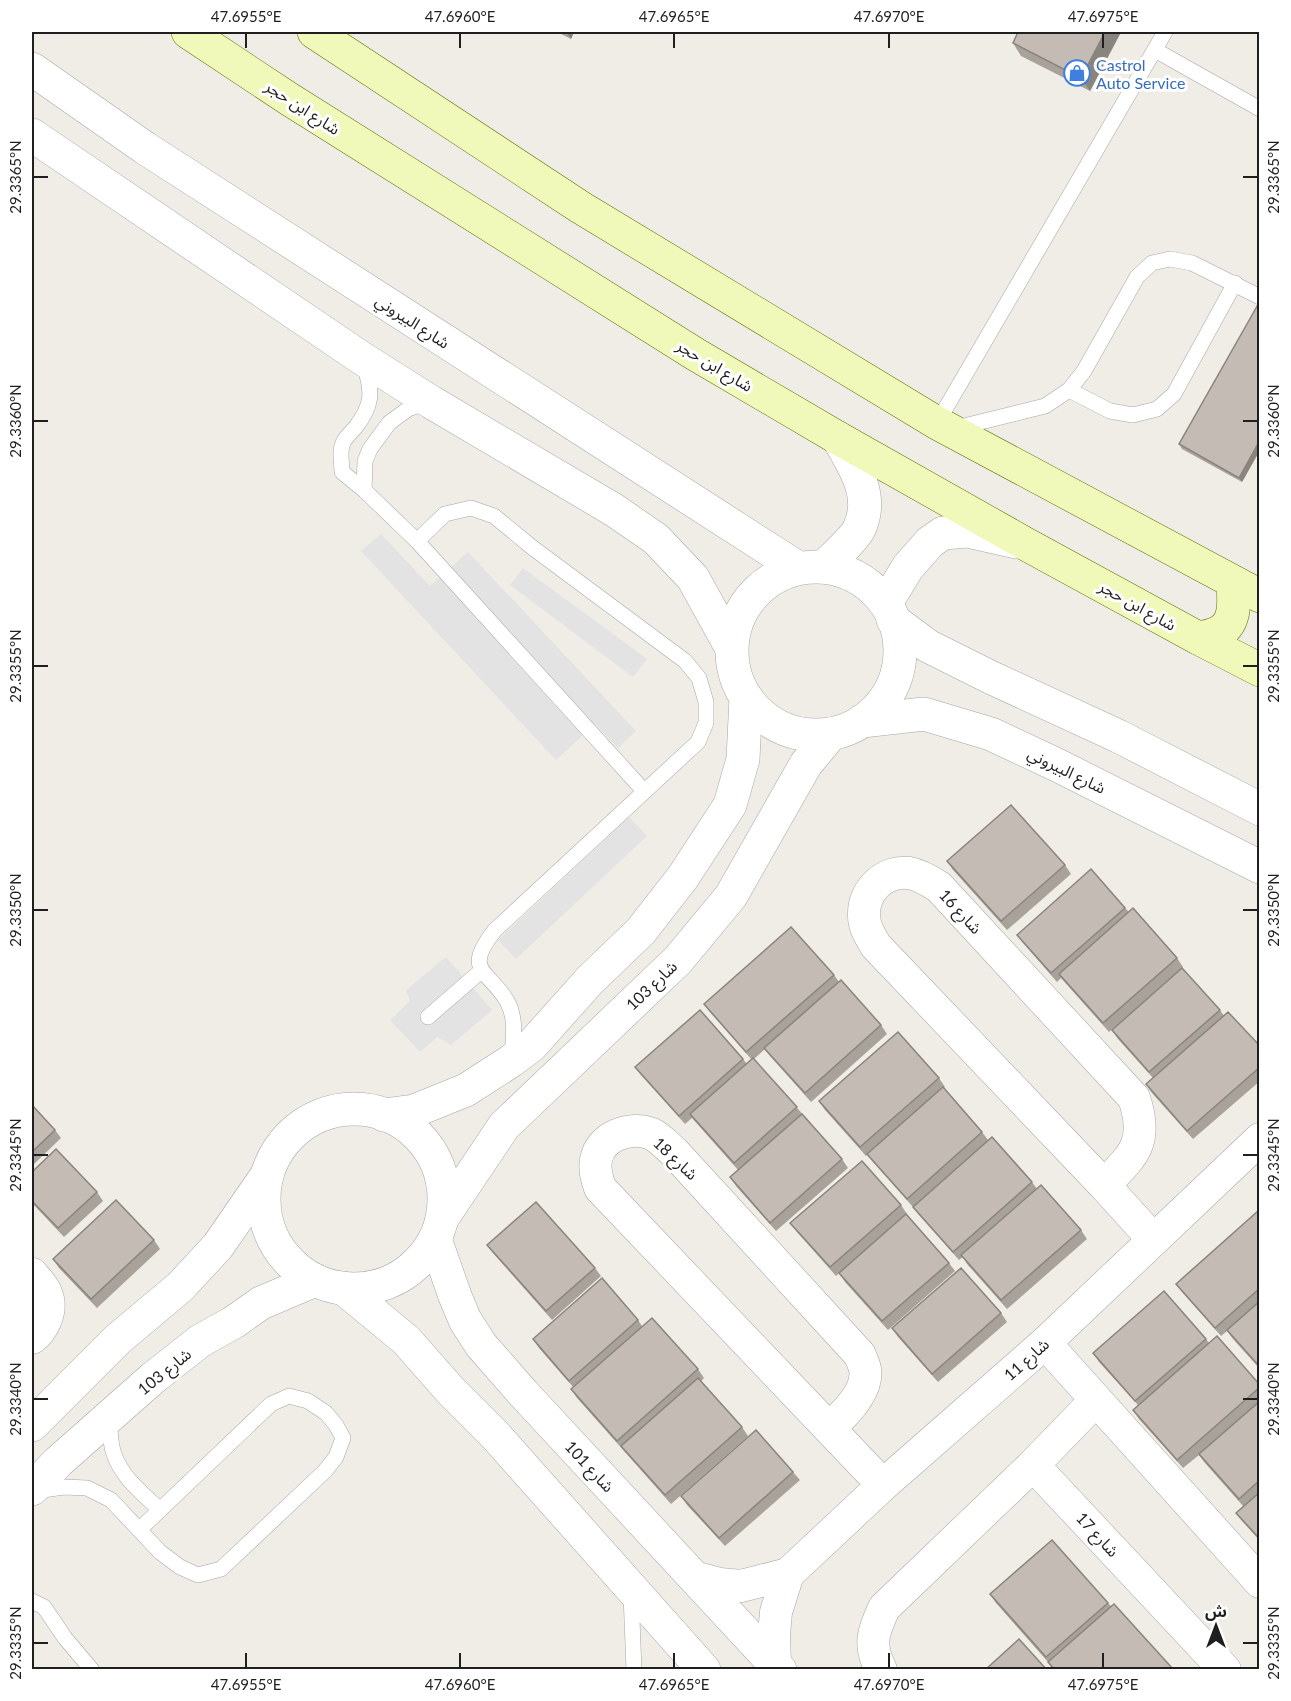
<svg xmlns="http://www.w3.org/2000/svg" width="1291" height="1701" font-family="Lato,'Noto Sans Arabic',sans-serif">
<rect width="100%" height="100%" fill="#efede5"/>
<g fill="#e3e3e3">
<polygon points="381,534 430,586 468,552 636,731 618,748 595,724 556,760 361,551"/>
<polygon points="523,568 647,659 633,677 510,585"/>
<polygon points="629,817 647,836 516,959 498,940"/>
<polygon points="446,957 492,1010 451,1045 437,1037 420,1052 390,1020 410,1001 406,990"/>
</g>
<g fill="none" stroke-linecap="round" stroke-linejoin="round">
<g stroke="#a6a6a6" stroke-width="16">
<g id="service">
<polyline points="1155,50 1260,109"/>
<path d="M 364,365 C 373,392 373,405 355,428 C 351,432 345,438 343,443 C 339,451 342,463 342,472 L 364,490 L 417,541 L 644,791"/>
<polyline points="1069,390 1110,411 1133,415 1157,409 1174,394 1235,283"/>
<polyline points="937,423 1165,32"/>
<polyline points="956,428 1045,406 1069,390 1084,371 1137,277 1152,263 1170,259 1192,263 1260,297"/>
<polyline points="364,490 365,461 370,449 389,423 408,409 429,402"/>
<path d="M 417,541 L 445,514 L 471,508 L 494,516 L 533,548 L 685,661 L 699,678 L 706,702 L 706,723 L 698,742 L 495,930 C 462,972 488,969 507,1001 C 517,1019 513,1038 512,1057"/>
<polyline points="428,1017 481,971"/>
<path d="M 109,1417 C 110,1428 110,1440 113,1451 C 120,1476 142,1493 160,1510"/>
<polyline points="35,1491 64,1487 87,1488 111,1500 160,1552 180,1567 198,1575 221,1569 325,1471 336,1457 343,1438 336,1425 326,1413 308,1401 289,1396 271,1404 140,1529"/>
<polyline points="631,1594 634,1670"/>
<polyline points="32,1601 44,1607 65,1638 92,1670"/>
</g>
</g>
<g stroke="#a6a6a6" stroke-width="33">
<g id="minor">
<path d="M 1104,1185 C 1134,1155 1149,1142 1134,1098 L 939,887 C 930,881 920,875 909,873 C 884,870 863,891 864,916 C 864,927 870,936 876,946 L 1104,1185 L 1153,1239"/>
<path d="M 32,1274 C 38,1281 46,1289 48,1299 C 51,1313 43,1330 32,1338"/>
<polyline points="1045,1343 1260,1582"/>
<path d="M 829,1428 C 844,1415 869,1391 865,1369 C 864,1364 861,1359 860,1355 L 674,1152 C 667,1146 660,1138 652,1134 C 631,1125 600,1136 596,1160 C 594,1170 597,1179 600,1188 L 883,1485"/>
<polyline points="1033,1465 1225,1670"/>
<polyline points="693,1577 720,1584 741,1586 788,1574 883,1485 1045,1343 1260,1139"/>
<polyline points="775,1664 774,1635 776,1612 788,1574"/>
<path d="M 881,1670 C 868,1644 873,1633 884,1608 L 1033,1465 L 1096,1400"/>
</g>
</g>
<g stroke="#a6a6a6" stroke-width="34">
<g id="tertiary">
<polyline points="32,69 145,148 798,568"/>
<polyline points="32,135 363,359 431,402 614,510 656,539 693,578 731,647"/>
<path d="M 824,567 C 832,559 855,538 859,529 C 875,496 854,466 838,438"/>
<circle cx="816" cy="651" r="84"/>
<polyline points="886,603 908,567 930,542 943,533 967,531 1016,542"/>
<polyline points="893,620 928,646 990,677 1118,736 1260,809"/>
<polyline points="862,721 924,714 991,734 1057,765 1260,867"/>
<circle cx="354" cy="1199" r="90"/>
<polyline points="384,1115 414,1111 466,1090 511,1061 531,1046 590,980 641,931 683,877 730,805 743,759 746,698"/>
<polyline points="445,1214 504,1126 678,960 731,896 806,764 831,734"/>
<polyline points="435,1239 455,1296 465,1320 481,1345 523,1393 780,1670"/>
<polyline points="343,1288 406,1340 451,1391 495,1435 704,1670"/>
<polyline points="32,1425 118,1339 180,1287 218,1246 267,1175"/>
<polyline points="32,1489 58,1462 153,1378 200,1341 234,1322 261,1303 315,1280"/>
</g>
</g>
<g stroke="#5f7507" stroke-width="34">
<g id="secondary">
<polyline points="188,32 289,99 695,354 838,438 1024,543 1198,638 1260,670"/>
<polyline points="314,32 580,207 937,423 1260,596"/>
<path d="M 1198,638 C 1204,637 1211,636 1217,633 C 1237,625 1234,600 1233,582"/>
</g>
</g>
<use href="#service" stroke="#fff" stroke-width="15"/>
<use href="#minor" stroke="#fff" stroke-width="32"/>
<use href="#tertiary" stroke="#fff" stroke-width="33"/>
<use href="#secondary" stroke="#f0f8ba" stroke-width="33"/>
</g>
<g fill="#a9a29b">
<polygon points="557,32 574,32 571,39"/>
<polygon points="1018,32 1121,32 1090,91 1021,56 1013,43"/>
<polygon points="1260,301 1260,450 1242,482 1182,449 1179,444"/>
<polygon points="947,861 1065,865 1071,874 1007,930 953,870"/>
<polygon points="1125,908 1129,912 1177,958 1183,967 1109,1032 1061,978 1057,982 1023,943 1017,935"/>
<polygon points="834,975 839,982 881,1025 887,1034 811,1102 770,1056 765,1049 754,1059 842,1159 848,1168 776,1231 736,1186 730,1177 738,1170 692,1118 685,1124 641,1075 635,1067 743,1059 747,1064 752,1060 710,1012 704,1004"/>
<polygon points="1220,1010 1224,1016 1260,1046 1260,1081 1193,1139 1152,1093 1146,1084 1153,1078 1118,1039 1112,1030"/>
<polygon points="939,1078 945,1087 943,1088 982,1132 988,1140 1032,1182 1037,1189 1081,1230 1087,1239 1007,1309 967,1264 963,1257 959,1260 919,1215 913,1207 873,1162 867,1155 866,1156 825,1110 819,1101"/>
<polygon points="32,1105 55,1130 61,1138 32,1166"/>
<polygon points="32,1172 97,1192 103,1201 64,1237 32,1203"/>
<polygon points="901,1205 907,1214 906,1214 949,1263 955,1271 888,1330 845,1282 839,1273 836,1276 797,1232 790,1223"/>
<polygon points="1260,1213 1260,1369 1233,1339 1227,1331 1221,1336 1182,1292 1176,1284"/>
<polygon points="154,1240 160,1249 97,1308 59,1268 53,1259"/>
<polygon points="487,1245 595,1268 601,1276 552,1320 493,1253"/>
<polygon points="1001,1313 1007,1322 938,1382 898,1337 892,1328"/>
<polygon points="638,1320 642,1326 698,1369 704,1378 701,1381 742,1427 748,1436 671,1504 577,1398 571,1389 573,1387 539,1348 533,1339"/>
<polygon points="1206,1339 1209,1343 1260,1385 1260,1541 1242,1521 1236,1513 1243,1506 1205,1463 1199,1455 1183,1468 1139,1419 1133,1410 1138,1405 1099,1362 1093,1353"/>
<polygon points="793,1472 800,1480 725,1546 687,1505 681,1496"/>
<polygon points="990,1594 1108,1603 1111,1606 1114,1604 1173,1670 1053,1670 1048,1662 996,1603"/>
</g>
<g fill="#89847e">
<polygon points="566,32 574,32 571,39"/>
<polygon points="1105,32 1121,32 1090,91 1081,78"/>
<polygon points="1260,440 1260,450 1242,482 1239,478"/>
</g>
<g fill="#c4bcb4" stroke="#89847e" stroke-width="1.5">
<polygon points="1018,32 1105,32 1081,78 1013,43"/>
<polygon points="1260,301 1260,440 1239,478 1179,444"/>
<polygon points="1011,805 1065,865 1001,921 947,861"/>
<polygon points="1091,869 1125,908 1051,973 1017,935"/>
<polygon points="1133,908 1177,958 1103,1023 1059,974"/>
<polygon points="791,927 834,975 746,1052 704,1004"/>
<polygon points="1182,968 1220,1010 1149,1072 1112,1030"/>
<polygon points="841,980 881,1025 805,1093 764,1048"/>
<polygon points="700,1010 743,1059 679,1116 635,1067"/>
<polygon points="1228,1012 1260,1046 1260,1067 1187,1131 1146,1084"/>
<polygon points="898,1032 939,1078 860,1147 819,1101"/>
<polygon points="753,1058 797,1107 734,1163 690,1114"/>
<polygon points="943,1087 982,1132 907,1199 867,1154"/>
<polygon points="32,1105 55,1130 32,1152"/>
<polygon points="802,1114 842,1159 770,1223 730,1177"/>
<polygon points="992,1137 1032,1182 953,1252 913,1207"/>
<polygon points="56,1149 97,1192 58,1228 32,1201 32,1172"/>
<polygon points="862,1161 901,1205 830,1267 790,1223"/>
<polygon points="1041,1185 1081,1230 1001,1300 961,1255"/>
<polygon points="116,1200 154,1240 91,1299 53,1259"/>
<polygon points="536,1202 595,1268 546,1311 487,1245"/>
<polygon points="1258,1211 1260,1213 1260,1288 1215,1328 1176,1284"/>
<polygon points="906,1214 949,1263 882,1321 839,1273"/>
<polygon points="961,1268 1001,1313 932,1374 892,1328"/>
<polygon points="602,1278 638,1320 569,1381 533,1339"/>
<polygon points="1164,1291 1206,1339 1135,1401 1093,1353"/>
<polygon points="1260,1301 1260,1367 1227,1330"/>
<polygon points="652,1318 698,1369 617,1441 571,1389"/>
<polygon points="1217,1336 1260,1385 1260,1387 1177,1460 1133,1410"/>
<polygon points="698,1378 742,1427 665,1495 621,1446"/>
<polygon points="1260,1401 1260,1480 1239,1499 1199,1454"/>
<polygon points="756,1430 793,1472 719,1538 681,1496"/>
<polygon points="1260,1492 1260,1539 1236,1513"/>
<polygon points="1052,1540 1108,1603 1046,1657 990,1594"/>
<polygon points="1114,1604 1173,1669 1055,1670 1048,1662"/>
<polygon points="1019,1639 1047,1670 985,1670"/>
</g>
<path fill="none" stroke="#1f1f1f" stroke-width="2" d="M 246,33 L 246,48M 460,33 L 460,48M 674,33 L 674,48M 889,33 L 889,48M 1103,33 L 1103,48M 33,177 L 48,177M 1243,177 L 1258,177M 33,421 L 48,421M 1243,421 L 1258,421M 33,666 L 48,666M 1243,666 L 1258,666M 33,910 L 48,910M 1243,910 L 1258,910M 33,1155 L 48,1155M 1243,1155 L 1258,1155M 33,1399 L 48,1399M 1243,1399 L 1258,1399M 33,1643 L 48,1643M 1243,1643 L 1258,1643M 246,1653 L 246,1668M 460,1653 L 460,1668M 674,1653 L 674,1668M 889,1653 L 889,1668M 1103,1653 L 1103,1668"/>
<defs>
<g id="shop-ring" transform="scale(1.35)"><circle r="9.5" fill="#fff" stroke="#3f7fe0" stroke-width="1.5"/><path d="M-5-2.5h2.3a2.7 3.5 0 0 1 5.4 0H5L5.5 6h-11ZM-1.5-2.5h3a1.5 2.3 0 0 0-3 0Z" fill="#3f7fe0"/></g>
</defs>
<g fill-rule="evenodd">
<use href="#shop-ring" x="1077" y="73"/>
</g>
<g text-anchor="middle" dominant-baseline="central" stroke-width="6" stroke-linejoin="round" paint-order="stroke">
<g font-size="16" fill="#366cbe" stroke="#fff" text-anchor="start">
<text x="1096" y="64">Castrol<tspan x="1096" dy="18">Auto Service</tspan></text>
</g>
<g font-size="16" fill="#1f1f1f" stroke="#fff">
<text transform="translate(303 107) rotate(33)">شارع ابن حجر</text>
<text transform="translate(413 321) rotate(33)">شارع البيروني</text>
<text transform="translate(715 365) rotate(31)">شارع ابن حجر</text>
<text transform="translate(1138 605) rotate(29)">شارع ابن حجر</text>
<text transform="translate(1067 770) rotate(26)">شارع البيروني</text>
<text transform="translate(961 911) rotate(47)">شارع 16</text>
<text transform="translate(651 985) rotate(-44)">شارع 103</text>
<text transform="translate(676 1158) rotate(43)">شارع 18</text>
<text transform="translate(1026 1359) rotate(-42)">شارع 11</text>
<text transform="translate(164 1371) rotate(-39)">شارع 103</text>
<text transform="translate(590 1466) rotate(47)">شارع 101</text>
<text transform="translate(1098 1534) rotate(47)">شارع 17</text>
</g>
</g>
<rect width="1291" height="1701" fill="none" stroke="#ffffff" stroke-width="66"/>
<g transform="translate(1216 1626)" stroke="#ffffff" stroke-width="4.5" paint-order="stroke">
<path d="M0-4.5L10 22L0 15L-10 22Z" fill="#1f1f1f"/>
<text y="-9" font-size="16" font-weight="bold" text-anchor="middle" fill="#1f1f1f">ش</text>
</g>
<rect x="33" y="33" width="1225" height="1635" fill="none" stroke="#1f1f1f" stroke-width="2"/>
<g font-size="15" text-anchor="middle" fill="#1f1f1f">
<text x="246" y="22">47.6955°E</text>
<text x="460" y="22">47.6960°E</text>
<text x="674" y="22">47.6965°E</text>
<text x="889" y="22">47.6970°E</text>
<text x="1103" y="22">47.6975°E</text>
<text transform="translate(16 177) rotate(-90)" y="5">29.3365°N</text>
<text transform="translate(1274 177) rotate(-90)" y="5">29.3365°N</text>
<text transform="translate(16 421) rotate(-90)" y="5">29.3360°N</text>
<text transform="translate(1274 421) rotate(-90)" y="5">29.3360°N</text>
<text transform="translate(16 666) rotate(-90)" y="5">29.3355°N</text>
<text transform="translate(1274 666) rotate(-90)" y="5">29.3355°N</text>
<text transform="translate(16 910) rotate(-90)" y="5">29.3350°N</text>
<text transform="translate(1274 910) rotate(-90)" y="5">29.3350°N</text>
<text transform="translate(16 1155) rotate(-90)" y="5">29.3345°N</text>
<text transform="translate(1274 1155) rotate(-90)" y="5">29.3345°N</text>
<text transform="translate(16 1399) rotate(-90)" y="5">29.3340°N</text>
<text transform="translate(1274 1399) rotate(-90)" y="5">29.3340°N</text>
<text transform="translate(16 1643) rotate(-90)" y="5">29.3335°N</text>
<text transform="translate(1274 1643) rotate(-90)" y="5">29.3335°N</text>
<text x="246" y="1690">47.6955°E</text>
<text x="460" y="1690">47.6960°E</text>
<text x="674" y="1690">47.6965°E</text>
<text x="889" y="1690">47.6970°E</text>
<text x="1103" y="1690">47.6975°E</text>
</g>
</svg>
